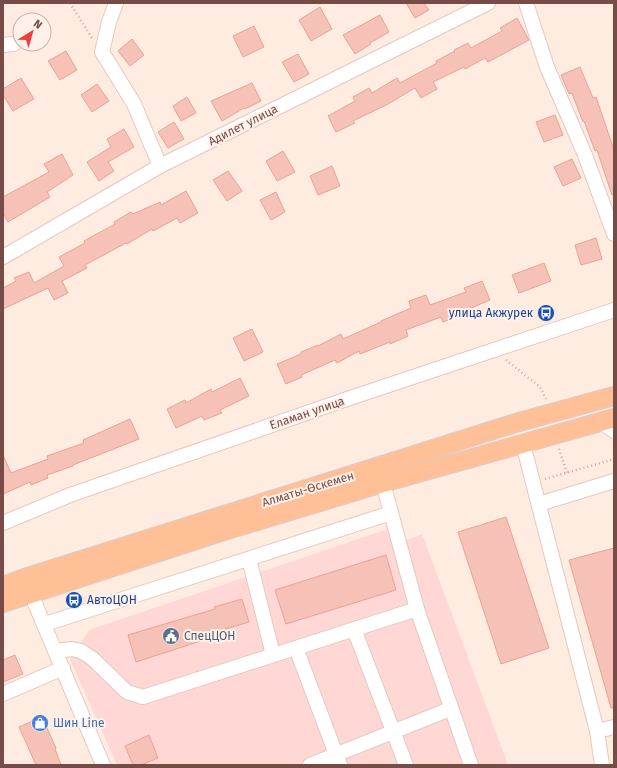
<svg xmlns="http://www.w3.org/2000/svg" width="617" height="768" font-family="'Fira Sans',sans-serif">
<rect width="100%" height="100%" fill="#feece1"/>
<polygon fill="#ffd7d4" points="391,528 397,544 422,534 508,765 117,765 70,659 89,630"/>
<g fill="#f6c1b6" stroke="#e9a295">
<polygon points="406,3 424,3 429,10 415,18"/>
<polygon points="320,7 332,29 311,41 299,20"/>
<polygon points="380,15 389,32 370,43 371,44 355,54 343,35"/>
<polygon points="517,18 529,40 488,62 485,58 465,69 464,67 433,82 437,89 421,98 415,88 388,104 353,121 355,123 336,132 328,116 355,101 353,97 369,88 372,93 397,78 400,83 437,63 436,61 455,51 454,50 468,43 471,48 502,31 500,28"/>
<polygon points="254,26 264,47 243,57 233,36"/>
<polygon points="132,39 144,55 130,66 118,51"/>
<polygon points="66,51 77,70 60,80 48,61"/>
<polygon points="298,54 309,74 294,82 282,62"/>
<polygon points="580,67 593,98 596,97 614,150 614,195 612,195 597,150 595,151 584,121 583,122 572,93 569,94 561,75"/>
<polygon points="21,78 34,99 13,111 3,95 3,89"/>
<polygon points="252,83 261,101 245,109 244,108 222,121 211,101"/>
<polygon points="97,84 109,101 92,112 81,95"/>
<polygon points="187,97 196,113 181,121 173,106"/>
<polygon points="555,115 563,135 544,142 536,122"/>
<polygon points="174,122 184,139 168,148 158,132"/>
<polygon points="124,129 134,147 108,162 114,171 99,181 87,162 111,147 107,139"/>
<polygon points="283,151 295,172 277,181 266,161"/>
<polygon points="62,154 73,175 47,192 50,197 8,222 3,213 3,197 49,172 44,164"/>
<polygon points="572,159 581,178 563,186 554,167"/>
<polygon points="332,166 340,186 318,195 310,176"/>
<polygon points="228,171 242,191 227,201 213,180"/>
<polygon points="186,191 198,213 180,223 177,218 153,231 152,229 127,244 126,243 85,265 87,268 62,281 68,293 54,300 48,288 3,309 3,288 16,281 14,278 29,272 34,283 64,266 59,257 85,243 84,241 115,224 114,222 131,212 133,214 160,202 161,205"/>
<polygon points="276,192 285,212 271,220 260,200"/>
<polygon points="596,238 602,259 581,265 575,245"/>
<polygon points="544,263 551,281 519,293 512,275"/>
<polygon points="482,281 490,300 457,314 458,316 443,322 441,317 406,330 408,336 390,344 390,342 360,354 359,351 337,363 335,360 301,375 302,377 286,384 277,364 301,354 301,352 318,345 318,346 341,334 343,339 381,322 381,321 411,308 409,301 426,295 430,305 466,292 464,288"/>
<polygon points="252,329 263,352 244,361 233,338"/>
<polygon points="240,378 249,396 220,410 222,413 204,420 202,416 176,428 167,409 185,400 186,403 211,389 212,392"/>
<polygon points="130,419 139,439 73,465 73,466 47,475 48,478 31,485 30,482 3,494 3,455 11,473 48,459 47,456 84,443 83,440"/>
<polygon points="506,517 549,648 501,664 458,532"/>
<polygon points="614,548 614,708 611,708 569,560"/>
<polygon points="386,555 396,590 286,624 275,590"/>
<polygon points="242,599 249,622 212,633 213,637 136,662 128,635 215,609 214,607"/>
<polygon points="15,655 23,674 3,682 3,660"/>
<polygon points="42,717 56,748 55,749 61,765 36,765 19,727"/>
<polygon points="149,735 158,758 141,765 133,765 125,746"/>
</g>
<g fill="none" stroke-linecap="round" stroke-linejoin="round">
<g stroke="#e5c8bf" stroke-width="16">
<g id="minor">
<polyline points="116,3 109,22 102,52 134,104 160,166"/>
<polyline points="526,3 547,67 585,155 614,234"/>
<polyline points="3,45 14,44"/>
<polyline points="3,257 160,166 488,3"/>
<polyline points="601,422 614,431"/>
<polyline points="523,444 597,731 602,765"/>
<polyline points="383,483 417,609 471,765"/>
<polyline points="539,504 614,481"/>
<polyline points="3,523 70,495 347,399 614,310"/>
<polyline points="249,559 273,655"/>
<polyline points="31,594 103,765"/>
<polyline points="45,624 391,513"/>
<polyline points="354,629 406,765"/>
<polyline points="296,648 340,765"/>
<polyline points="56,651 72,649 81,651 93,659 127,692 143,697 417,609"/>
<polyline points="3,694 63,668"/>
<polyline points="597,731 614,727"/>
<polyline points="310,765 450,709"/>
</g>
</g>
<g stroke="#d9cdcb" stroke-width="20">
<g id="major">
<polyline points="3,586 24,578 519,422 614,396"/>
<polyline points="3,603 224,531 383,483 614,418"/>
</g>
</g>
<g stroke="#daa39a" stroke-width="2.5" stroke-dasharray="1 3" stroke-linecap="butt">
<polyline points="70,3 92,38"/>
<polyline points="506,360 540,387 546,399"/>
<polyline points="559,449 567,473"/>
<polyline points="545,479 614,459"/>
</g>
<use href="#minor" stroke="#fff" stroke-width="14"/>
<use href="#major" stroke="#ffc097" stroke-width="18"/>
</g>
<defs>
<g id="bus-disc" transform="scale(0.9)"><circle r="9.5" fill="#1a4fb4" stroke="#fff1e9"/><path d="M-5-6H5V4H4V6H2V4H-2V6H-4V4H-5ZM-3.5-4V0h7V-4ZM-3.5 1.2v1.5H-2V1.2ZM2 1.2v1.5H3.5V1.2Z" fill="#fff"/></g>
<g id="civic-disc" transform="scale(0.9)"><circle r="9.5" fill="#5c6f8a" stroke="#fff1e9"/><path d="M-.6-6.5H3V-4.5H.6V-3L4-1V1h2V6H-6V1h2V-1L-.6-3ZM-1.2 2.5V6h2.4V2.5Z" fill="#fff"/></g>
<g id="shop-disc" transform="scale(0.9)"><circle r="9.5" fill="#3f7fe0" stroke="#fff1e9"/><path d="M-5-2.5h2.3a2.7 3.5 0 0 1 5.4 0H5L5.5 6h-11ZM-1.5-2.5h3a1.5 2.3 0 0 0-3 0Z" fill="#fff"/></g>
</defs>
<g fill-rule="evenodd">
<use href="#bus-disc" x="546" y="313"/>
<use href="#bus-disc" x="74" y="600"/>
<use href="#civic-disc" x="171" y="636"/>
<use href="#shop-disc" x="40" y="723"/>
</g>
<g text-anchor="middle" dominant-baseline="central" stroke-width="4" stroke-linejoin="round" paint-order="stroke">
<g font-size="12" fill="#774c46" stroke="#fff1e9">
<text transform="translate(243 125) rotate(-27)">Адилет улица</text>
<text transform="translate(307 413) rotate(-19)">Еламан улица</text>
<text transform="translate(308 489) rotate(-17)">Алматы-Өскемен</text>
</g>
<g font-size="12" fill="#164399" stroke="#fff1e9" text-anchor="end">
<text x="533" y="313">улица Акжурек</text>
<text x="87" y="600" text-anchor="start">АвтоЦОН</text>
</g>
<g font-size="12" fill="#4e5e75" stroke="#fff1e9" text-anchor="start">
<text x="184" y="636">СпецЦОН</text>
</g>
<g font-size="12" fill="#366cbe" stroke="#fff1e9" text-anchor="start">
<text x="53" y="723">Шин Line</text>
</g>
</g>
<rect width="617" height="768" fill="none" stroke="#774c46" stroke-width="8"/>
<g transform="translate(32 32) rotate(37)"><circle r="19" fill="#fff1e9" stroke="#c9afa8"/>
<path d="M0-3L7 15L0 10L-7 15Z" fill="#f23c3e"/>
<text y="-6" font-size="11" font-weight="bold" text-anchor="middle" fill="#774c46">N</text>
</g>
</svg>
